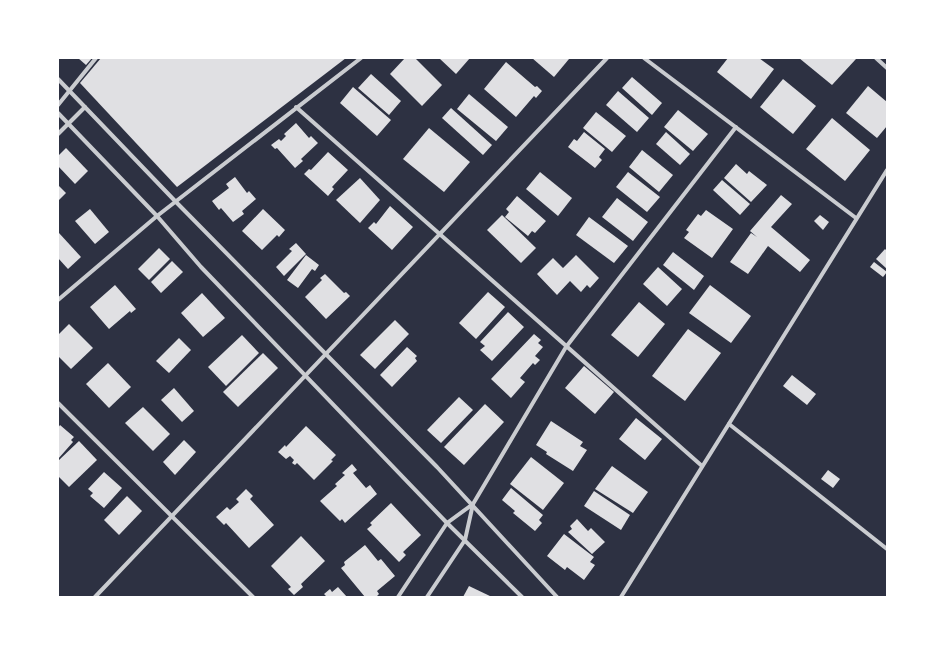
<svg xmlns="http://www.w3.org/2000/svg" width="945" height="655" font-family="Ubuntu,sans-serif">
<rect width="100%" height="100%" fill="#2d3142"/>
<g fill="#e0e0e3">
<polygon points="78,58 92,58 86,65"/>
<polygon points="101,58 346,58 177,187 80,83"/>
<polygon points="405,58 415,58 442,85 422,106 390,74"/>
<polygon points="439,58 470,58 456,74"/>
<polygon points="532,58 567,58 569,59 554,77"/>
<polygon points="728,58 759,58 774,69 751,99 717,72"/>
<polygon points="799,58 855,58 856,59 832,85"/>
<polygon points="506,62 535,87 537,86 542,91 536,98 534,96 516,117 484,89"/>
<polygon points="371,74 401,101 389,115 358,88"/>
<polygon points="632,77 662,103 652,115 622,88"/>
<polygon points="783,79 816,106 793,134 760,107"/>
<polygon points="868,86 887,102 887,126 877,138 846,113"/>
<polygon points="353,87 391,120 377,136 340,103"/>
<polygon points="618,91 649,118 637,132 606,105"/>
<polygon points="469,94 508,127 496,141 457,109"/>
<polygon points="451,108 492,145 483,155 442,118"/>
<polygon points="678,110 708,134 693,151 664,127"/>
<polygon points="596,112 626,136 612,152 583,128"/>
<polygon points="832,118 870,150 845,181 806,149"/>
<polygon points="296,123 309,138 311,136 318,143 301,159 303,161 295,168 277,148 275,149 271,145 279,139 281,141 286,136 284,134"/>
<polygon points="429,128 470,162 444,192 403,159"/>
<polygon points="584,132 605,149 599,157 602,160 595,168 568,147 574,139 577,141"/>
<polygon points="666,132 690,154 680,165 656,144"/>
<polygon points="66,148 88,171 75,184 58,166 58,156"/>
<polygon points="642,150 673,175 659,192 629,167"/>
<polygon points="328,152 348,170 332,187 334,189 328,196 304,174 309,169 311,170"/>
<polygon points="736,164 747,174 749,171 767,185 751,202 724,178"/>
<polygon points="540,172 572,198 558,216 526,189"/>
<polygon points="628,172 660,197 647,212 616,187"/>
<polygon points="235,177 247,193 249,191 256,199 242,211 244,214 233,222 221,208 219,210 212,201 229,188 226,184"/>
<polygon points="360,178 380,200 360,223 336,200"/>
<polygon points="722,180 750,204 740,215 713,190"/>
<polygon points="58,185 66,193 58,201"/>
<polygon points="781,195 792,204 771,227 810,260 800,272 768,246 748,274 730,262 751,233 757,237 750,231"/>
<polygon points="517,196 546,221 535,233 532,231 528,236 505,217 509,212 506,209"/>
<polygon points="617,198 648,222 633,241 602,217"/>
<polygon points="390,206 413,227 392,250 368,228 374,222 376,224"/>
<polygon points="90,209 109,232 95,244 75,221"/>
<polygon points="263,209 285,230 279,237 277,235 262,250 242,231"/>
<polygon points="706,210 733,229 712,258 684,238 689,232 686,230 698,214 701,216"/>
<polygon points="502,215 536,248 521,263 487,230"/>
<polygon points="820,215 829,222 823,230 814,221"/>
<polygon points="589,217 628,246 614,263 576,235"/>
<polygon points="59,233 81,257 68,269 58,258"/>
<polygon points="296,243 306,254 284,276 276,267 292,251 289,249"/>
<polygon points="159,248 170,259 149,280 138,269"/>
<polygon points="885,249 887,251 887,269 876,259"/>
<polygon points="673,252 704,276 694,290 663,265"/>
<polygon points="306,255 319,265 315,271 312,269 298,288 287,280"/>
<polygon points="576,255 599,278 590,288 587,285 581,292 570,281 557,295 537,274 553,258 563,268"/>
<polygon points="172,261 183,272 161,293 151,282"/>
<polygon points="874,262 887,272 883,277 870,267"/>
<polygon points="658,267 682,289 667,306 643,284"/>
<polygon points="325,274 344,293 346,292 350,296 326,319 305,297 322,280 320,278"/>
<polygon points="115,285 136,309 131,313 130,311 109,329 90,307"/>
<polygon points="710,285 751,316 731,343 689,313"/>
<polygon points="488,292 505,307 476,339 459,323"/>
<polygon points="202,293 225,318 203,337 181,313"/>
<polygon points="639,302 665,324 638,357 611,335"/>
<polygon points="508,312 524,327 492,361 480,350 485,346 480,342"/>
<polygon points="395,320 409,334 375,369 360,355"/>
<polygon points="69,324 93,348 71,369 58,356 58,335"/>
<polygon points="688,329 721,353 685,401 652,376"/>
<polygon points="534,334 541,340 538,343 543,347 535,356 540,360 535,365 533,363 520,378 525,382 511,398 491,379"/>
<polygon points="242,335 259,353 226,386 208,367"/>
<polygon points="179,338 191,350 169,373 156,361"/>
<polygon points="407,347 417,356 415,358 417,361 392,387 380,375"/>
<polygon points="263,353 278,368 238,407 223,392"/>
<polygon points="108,363 131,387 109,408 86,384"/>
<polygon points="584,366 614,392 595,414 565,388"/>
<polygon points="792,375 816,394 807,405 783,386"/>
<polygon points="174,388 194,411 182,422 161,400"/>
<polygon points="459,397 473,410 441,443 427,430"/>
<polygon points="485,404 504,422 464,465 444,447"/>
<polygon points="143,407 170,434 153,451 125,423"/>
<polygon points="636,418 662,439 645,460 619,439"/>
<polygon points="551,421 583,442 580,446 587,450 573,471 546,454 547,452 536,445"/>
<polygon points="60,425 74,437 71,440 73,442 58,459 58,428"/>
<polygon points="306,426 336,455 331,460 333,461 314,480 297,463 295,465 292,463 294,460 290,456 286,459 278,452 285,445 286,447"/>
<polygon points="184,440 196,452 175,475 163,462"/>
<polygon points="79,441 97,460 69,487 58,476 58,461"/>
<polygon points="531,457 564,483 543,510 510,484"/>
<polygon points="352,464 357,470 353,473 366,488 370,485 377,494 345,523 342,519 340,521 320,501 337,486 335,484 345,475 342,473"/>
<polygon points="612,466 648,492 633,513 595,489"/>
<polygon points="828,470 840,479 833,488 821,479"/>
<polygon points="104,472 122,488 104,508 90,496 93,493 88,489"/>
<polygon points="511,488 543,515 539,520 542,523 535,531 513,513 515,511 502,500"/>
<polygon points="246,489 253,496 250,499 274,525 249,548 226,523 224,525 216,517 227,507 230,510 239,502 236,499"/>
<polygon points="594,491 630,515 621,530 584,506"/>
<polygon points="127,496 142,511 119,535 104,520"/>
<polygon points="391,503 421,535 403,552 406,555 399,562 367,529 372,525 370,523"/>
<polygon points="577,519 588,531 591,528 605,542 592,554 568,532 572,529 570,526"/>
<polygon points="564,534 594,557 590,562 595,565 584,580 567,567 565,570 547,556"/>
<polygon points="301,536 325,561 301,584 303,587 294,595 288,589 291,587 271,566"/>
<polygon points="365,545 378,561 381,559 395,576 377,591 379,594 376,597 365,597 341,568 345,565 344,562"/>
<polygon points="469,586 492,597 463,597"/>
<polygon points="338,587 347,597 327,597 324,594 330,589 332,592"/>
</g>
<g fill="none" stroke-linecap="round" stroke-linejoin="round">
<g stroke="#caccd0" stroke-width="4">
<polyline points="644,58 856,218"/>
<polyline points="876,58 887,68"/>
<polyline points="58,79 176,202 437,467 557,597"/>
<polyline points="58,105 96,58"/>
<polyline points="296,107 702,466"/>
<polyline points="58,113 157,216 201,267 447,523 522,597"/>
<polyline points="58,134 85,107"/>
<polyline points="58,300 157,216 361,58"/>
<polyline points="58,403 253,597"/>
<polyline points="729,424 887,549"/>
<polyline points="95,597 607,58"/>
<polyline points="398,597 447,523 473,504"/>
<polyline points="427,597 465,540 473,504 566,347 736,127"/>
<polyline points="621,597 887,170"/>
</g>
</g>
<rect width="945" height="655" fill="none" stroke="#ffffff" stroke-width="118"/>
</svg>
